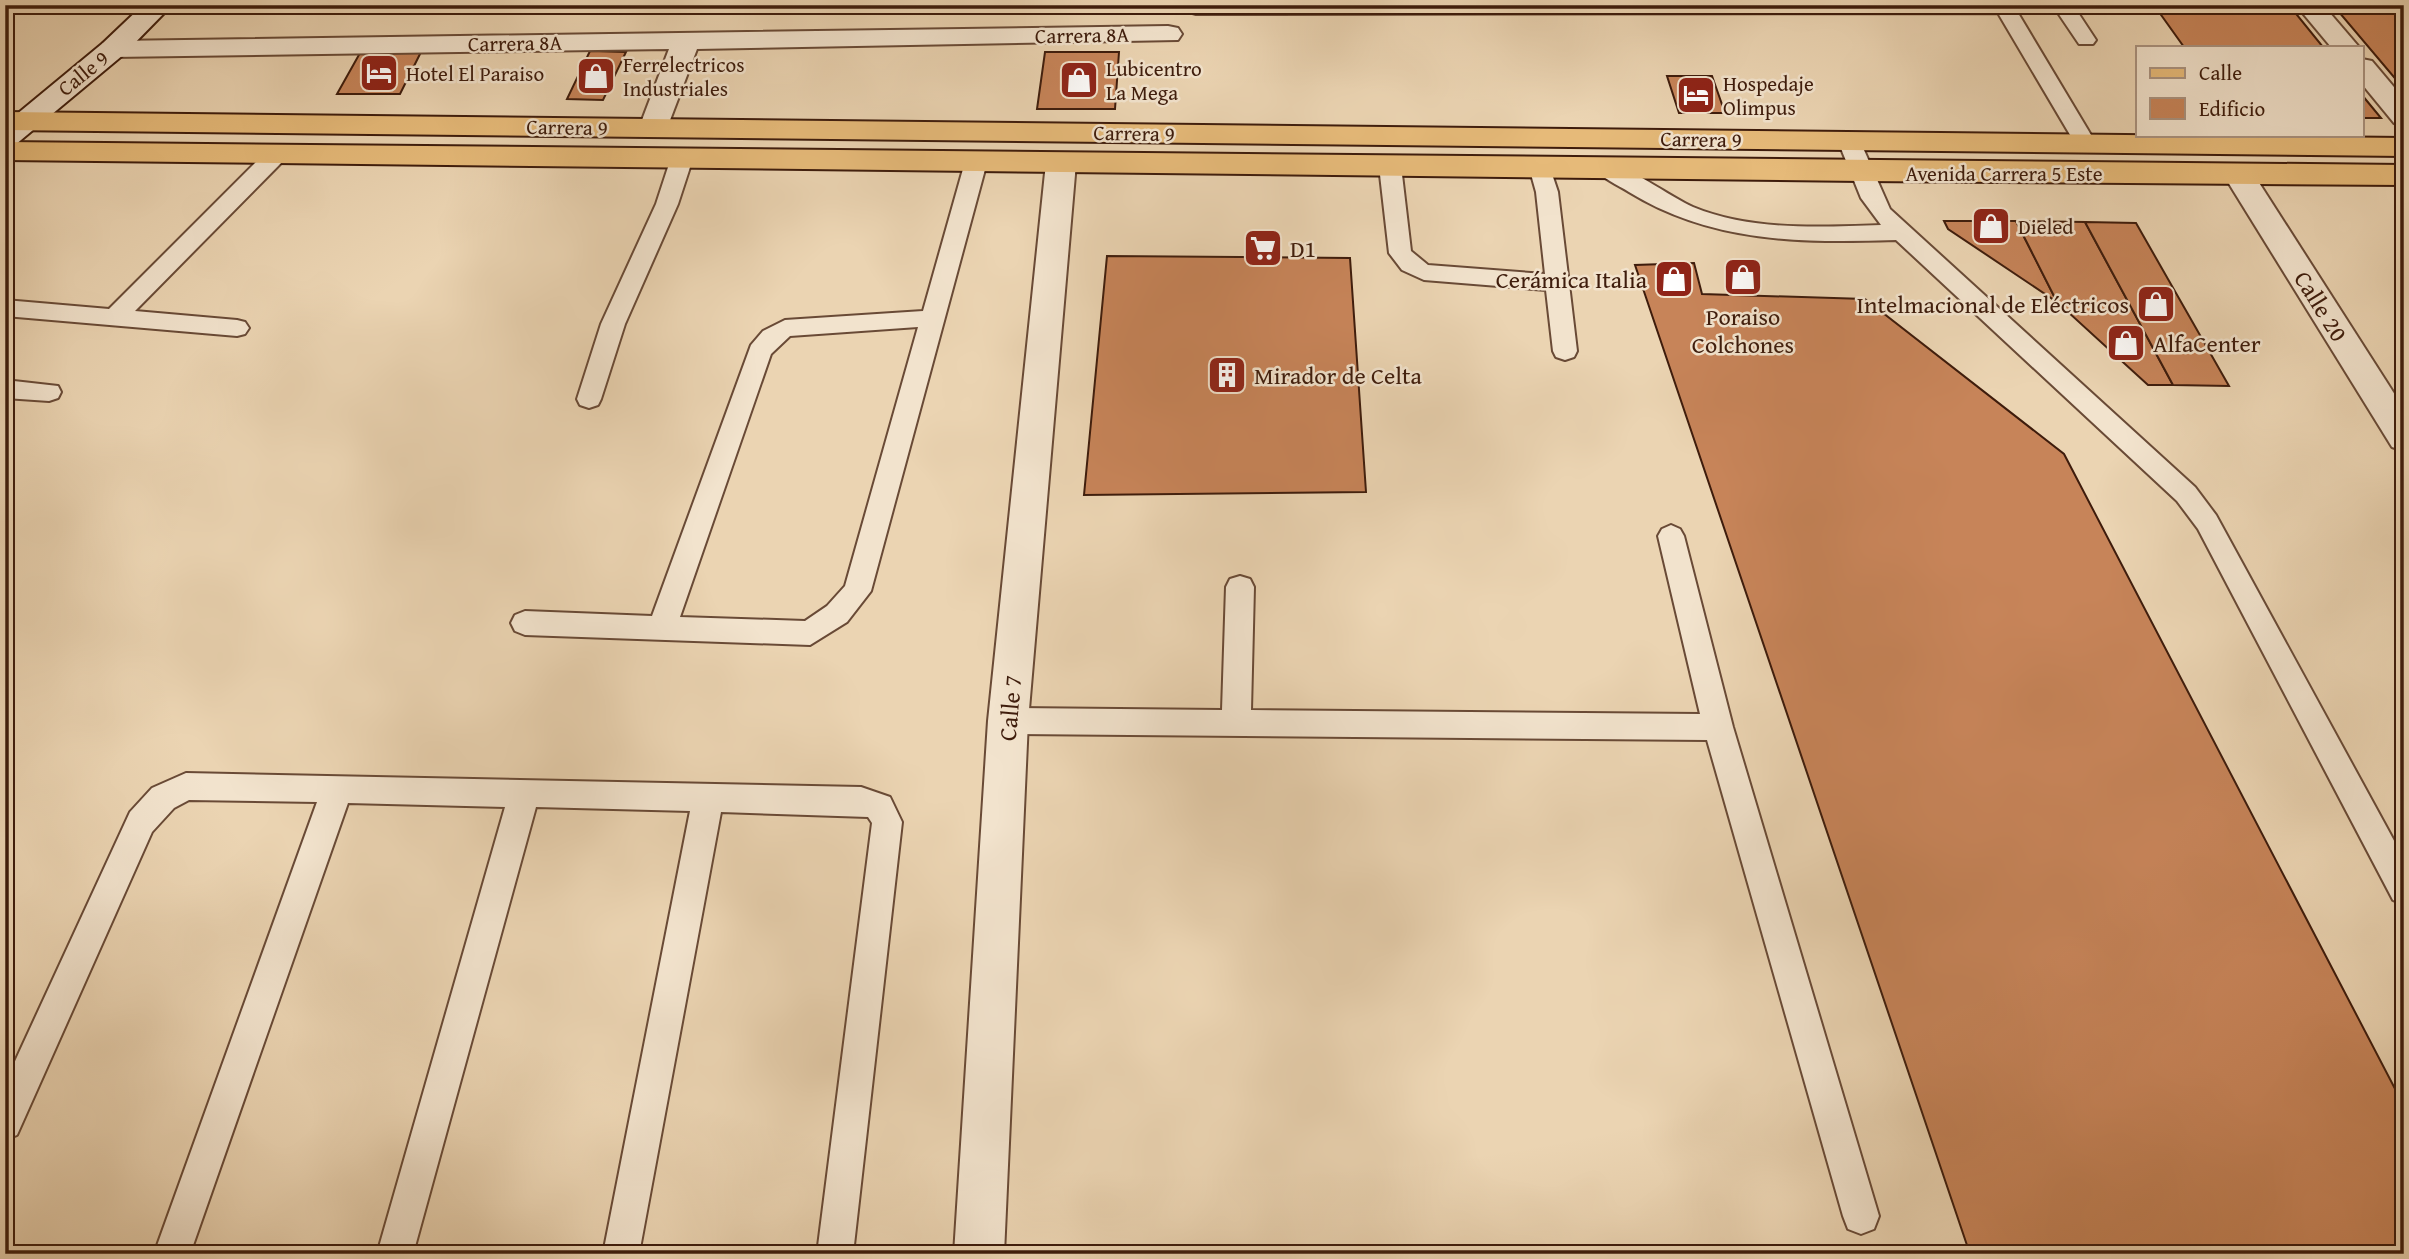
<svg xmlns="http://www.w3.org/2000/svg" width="2409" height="1259" font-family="'Gentium Book Plus',serif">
<rect width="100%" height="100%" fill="#ebd4b2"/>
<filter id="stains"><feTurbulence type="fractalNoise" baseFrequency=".00286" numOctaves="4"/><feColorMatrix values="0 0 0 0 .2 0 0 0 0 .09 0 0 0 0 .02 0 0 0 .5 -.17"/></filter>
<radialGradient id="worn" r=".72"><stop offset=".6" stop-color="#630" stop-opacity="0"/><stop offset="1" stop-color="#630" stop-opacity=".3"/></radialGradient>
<g fill="#c78459" stroke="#3e1c0c" stroke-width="2">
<polygon points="2154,5 2289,5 2323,47 2184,47"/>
<polygon points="2333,5 2404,5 2404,89"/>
<polygon points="590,51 626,52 603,100 567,99"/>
<polygon points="421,52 400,94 337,94 360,53"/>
<polygon points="1045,52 1119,52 1115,109 1037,109"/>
<polygon points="1667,76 1712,76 1725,113 1679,113"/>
<polygon points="2362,95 2381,118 2362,118"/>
<polygon points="1944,221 2016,221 2057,302 1948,229"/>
<polygon points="2016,221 2085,222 2173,385 2148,385 2057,302"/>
<polygon points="2085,222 2136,223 2229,386 2173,385"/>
<polygon points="1107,256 1350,258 1366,492 1084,495"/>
<polygon points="1694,263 1702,294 1865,299 2064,454 2404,1106 2404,1254 1970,1254 1635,265"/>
</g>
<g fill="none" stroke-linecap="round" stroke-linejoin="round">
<g stroke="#694a36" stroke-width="4">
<g id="service">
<polygon points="1188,5 2073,5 2096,40 2093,44 2079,44 2058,13 2018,13 2097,145 2086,152 2079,150 1998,13 1196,14 1189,12"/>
<path d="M 1849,134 L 1860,141 L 1890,209 L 2195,487 L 2216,515 L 2404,859 L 2404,905 L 2393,900 L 2198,529 L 2177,501 L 1896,240 C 1802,243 1712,243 1629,192 C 1618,185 1601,178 1594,167 L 1597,162 C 1617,157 1671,198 1693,207 C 1751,231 1819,227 1881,225 L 1861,198 L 1838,141 Z"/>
<polygon points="277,147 288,154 285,159 135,311 237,320 245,322 249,328 245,334 237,336 5,316 5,300 109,309 269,149"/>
<polygon points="682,151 693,158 678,204 625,324 601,399 598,405 589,408 580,405 577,399 601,324 656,204 671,158"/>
<path d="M 976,155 L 987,162 L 871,591 L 847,622 L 810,645 L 525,635 L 515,631 L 511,623 L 515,615 L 525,611 L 652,616 L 751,345 L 763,331 L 785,320 L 923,311 L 965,162 ZM 918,327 L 845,586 L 827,606 L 805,621 L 680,617 L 771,354 L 790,336 Z"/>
<polygon points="1390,159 1401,166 1411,251 1428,265 1545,274 1536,192 1529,167 1532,162 1548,162 1558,192 1577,351 1574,357 1565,360 1556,357 1553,351 1546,290 1424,280 1402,270 1389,253 1379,166"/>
<polygon points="5,380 58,386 61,392 58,398 49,401 5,398"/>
<polygon points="1671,525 1680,529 1684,536 1733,727 1879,1216 1874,1229 1861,1234 1848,1229 1843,1216 1707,740 1008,734 998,730 993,721 998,712 1008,708 1222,710 1226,587 1230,579 1240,576 1250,579 1254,587 1251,710 1700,714 1658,536 1662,529"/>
<polygon points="186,773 861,787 890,797 902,822 853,1254 817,1254 872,823 868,817 721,812 639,1254 603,1254 690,811 536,807 413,1254 377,1254 505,807 348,803 190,1254 154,1254 317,802 189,800 174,808 152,832 17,1135 5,1140 5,1083 130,812 152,788"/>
</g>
</g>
<g stroke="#694a36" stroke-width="4">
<g id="minor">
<polygon points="2296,5 2323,5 2359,47 2331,47"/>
<polygon points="1168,26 1178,28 1182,34 1178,40 697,49 667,128 663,134 653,137 643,134 639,128 669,49 113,57 103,55 99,49 103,43 113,41"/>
<polygon points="2362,59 2372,61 2404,99 2404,126 2394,123 2362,84"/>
<polygon points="1061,154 1071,156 1076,163 1028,721 1004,1254 954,1254 988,721 1046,163 1051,156"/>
<polygon points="2238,164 2249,167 2404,409 2404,451 2392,447 2223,174 2227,167"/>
</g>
</g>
<g stroke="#3e1c0c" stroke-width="4">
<polygon id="secondary" points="143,5 172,5 123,55 15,145 5,148 5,124 103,43"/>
</g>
<g stroke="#3e1c0c" stroke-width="4">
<g id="primary">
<polygon points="5,112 2404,138 2404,156 5,130"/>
<polygon points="5,142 2404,165 2404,185 1861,181 5,160"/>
</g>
</g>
<use href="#service" fill="#f2e3cd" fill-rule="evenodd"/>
<use href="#minor" fill="#f2e3cd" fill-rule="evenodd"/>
<use href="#secondary" fill="#f2e3cd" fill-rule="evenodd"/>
<use href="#primary" fill="#e6ba79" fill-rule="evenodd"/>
</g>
<defs>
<g id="hotel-square" transform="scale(2.0125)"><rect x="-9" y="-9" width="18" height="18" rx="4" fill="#8f2418" stroke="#f2e3cd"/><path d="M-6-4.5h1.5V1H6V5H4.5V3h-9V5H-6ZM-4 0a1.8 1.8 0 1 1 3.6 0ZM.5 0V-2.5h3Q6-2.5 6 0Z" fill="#fff"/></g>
<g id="shop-square" transform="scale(2.0125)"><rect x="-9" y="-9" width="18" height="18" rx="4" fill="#8f2418" stroke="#f2e3cd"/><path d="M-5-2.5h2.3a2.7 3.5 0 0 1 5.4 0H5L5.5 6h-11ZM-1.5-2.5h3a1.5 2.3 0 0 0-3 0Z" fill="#fff"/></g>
<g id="supermarket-square" transform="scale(2.0125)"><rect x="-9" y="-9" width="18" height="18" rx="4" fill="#8f2418" stroke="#f2e3cd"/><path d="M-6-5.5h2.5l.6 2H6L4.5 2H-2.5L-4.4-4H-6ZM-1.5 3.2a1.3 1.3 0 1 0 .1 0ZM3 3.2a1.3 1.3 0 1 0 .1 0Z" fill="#fff"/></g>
<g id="building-square" transform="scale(2.0125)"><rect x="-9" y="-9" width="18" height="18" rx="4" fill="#8f2418" stroke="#f2e3cd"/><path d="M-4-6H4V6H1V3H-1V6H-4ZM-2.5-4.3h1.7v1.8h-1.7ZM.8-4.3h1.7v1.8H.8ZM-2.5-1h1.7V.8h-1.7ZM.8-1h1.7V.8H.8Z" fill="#fff"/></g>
</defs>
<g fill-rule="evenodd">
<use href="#hotel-square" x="379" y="73"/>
<use href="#shop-square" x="596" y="76"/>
<use href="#shop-square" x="1079" y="80"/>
<use href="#hotel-square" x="1696" y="95"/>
<use href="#shop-square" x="1991" y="226"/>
<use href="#supermarket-square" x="1263" y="248"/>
<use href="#shop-square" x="1743" y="277"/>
<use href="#shop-square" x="1674" y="279"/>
<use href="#shop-square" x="2156" y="304"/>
<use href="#shop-square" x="2126" y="343"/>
<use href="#building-square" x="1227" y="375"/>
</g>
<g text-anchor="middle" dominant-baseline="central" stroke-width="5" stroke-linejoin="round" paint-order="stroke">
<g font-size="21" fill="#3e1c0c" stroke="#f2e3cd">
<text transform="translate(1082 35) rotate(-1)">Carrera 8A</text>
<text transform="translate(515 43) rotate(-1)">Carrera 8A</text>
<text transform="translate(83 73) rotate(-39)">Calle 9</text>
<text transform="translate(567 127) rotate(1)">Carrera 9</text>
<text transform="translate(1134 133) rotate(1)">Carrera 9</text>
<text transform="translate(1701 139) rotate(1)">Carrera 9</text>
<text x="2004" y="173">Avenida Carrera 5 Este</text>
</g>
<g font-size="21" fill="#3e1c0c" stroke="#f2e3cd" text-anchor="start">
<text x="623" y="64">Ferrelectricos<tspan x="623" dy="24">Industriales</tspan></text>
<text x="1106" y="68">Lubicentro<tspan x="1106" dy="24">La Mega</tspan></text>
<text x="406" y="73">Hotel El Paraiso</text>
<text x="1723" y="83">Hospedaje<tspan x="1723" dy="24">Olimpus</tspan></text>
<text x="2018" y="226">Dieled</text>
</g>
<g font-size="24" fill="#3e1c0c" stroke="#f2e3cd" text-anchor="start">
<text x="1290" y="248">D1</text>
<text x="1647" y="279" text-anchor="end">Cerámica Italia</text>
<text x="2129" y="304" text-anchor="end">Intelmacional de Eléctricos</text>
<text x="1743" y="316" text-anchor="middle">Poraiso<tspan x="1743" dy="28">Colchones</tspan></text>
<text x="2153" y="343">AlfaCenter</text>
<text x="1254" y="375">Mirador de Celta</text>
</g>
<g font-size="24" fill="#3e1c0c" stroke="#f2e3cd">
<text transform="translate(2321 306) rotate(58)">Calle 20</text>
<text transform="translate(1010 708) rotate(-85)">Calle 7</text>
</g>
</g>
<rect width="2409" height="1259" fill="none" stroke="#ebd4b2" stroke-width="28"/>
<rect x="7" y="7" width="2395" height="1245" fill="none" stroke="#3e1c0c" stroke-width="3.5"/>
<rect x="14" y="14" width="2381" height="1231" fill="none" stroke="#3e1c0c" stroke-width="2"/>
<rect x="2136" y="46" width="228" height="91" fill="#f2e3cd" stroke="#aa9380" stroke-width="2"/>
<rect x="2150" y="68" width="35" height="10" fill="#e6ba79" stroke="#aa9380" stroke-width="2"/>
<text x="2199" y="80" font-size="21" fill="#3e1c0c">Calle</text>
<rect x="2150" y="98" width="35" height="21" fill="#c78459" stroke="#aa9380" stroke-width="2"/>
<text x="2199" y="116" font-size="21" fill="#3e1c0c">Edificio</text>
<rect width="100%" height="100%" filter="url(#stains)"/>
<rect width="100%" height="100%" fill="url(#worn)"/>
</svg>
